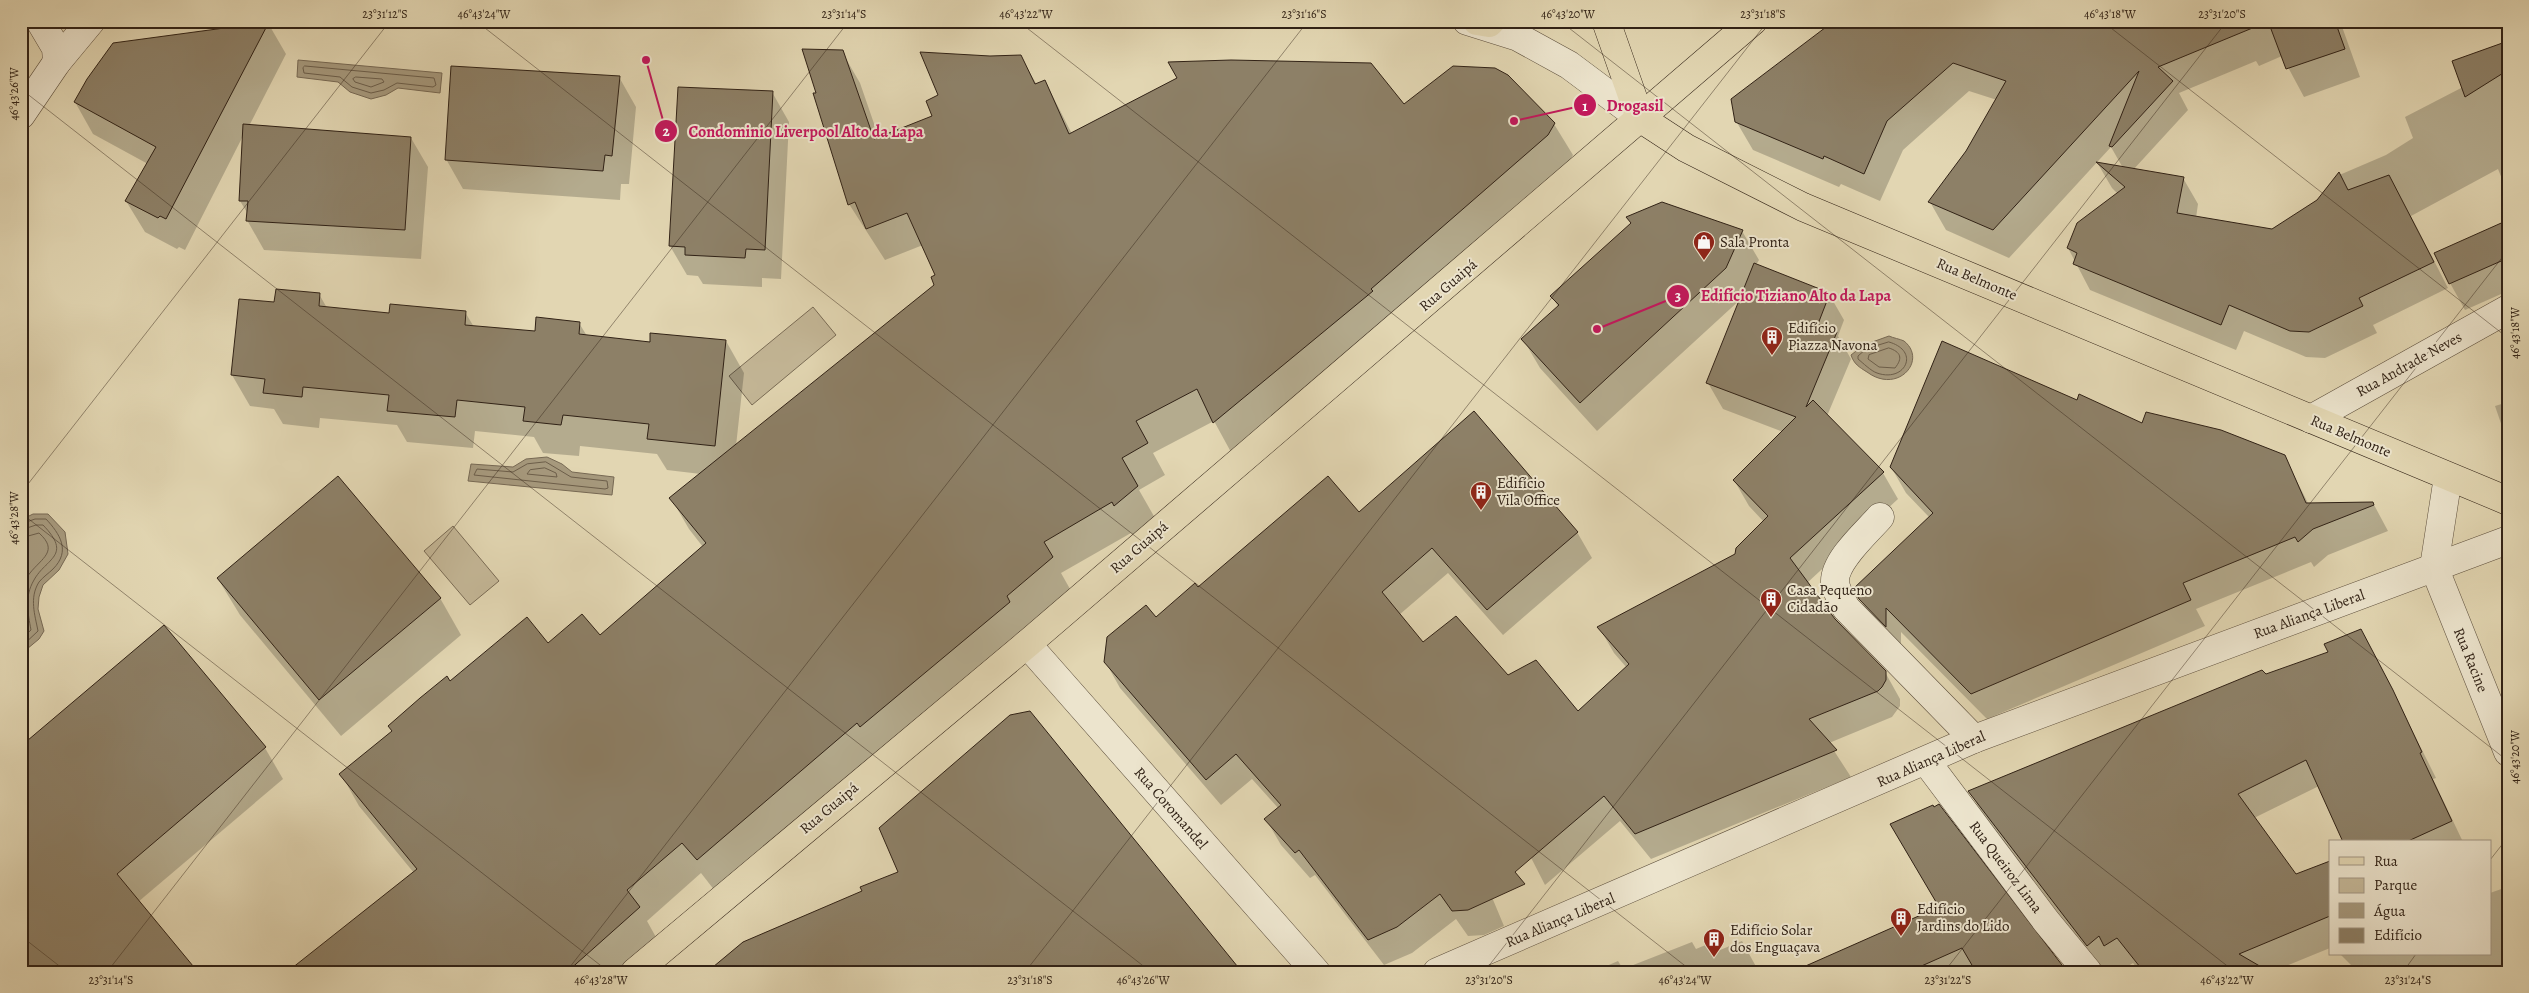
<svg xmlns="http://www.w3.org/2000/svg" width="2529" height="993" font-family="Alegreya,serif">
<rect width="100%" height="100%" fill="#e2d6b2"/>
<filter id="stains"><feTurbulence type="fractalNoise" baseFrequency=".004" numOctaves="4"/><feColorMatrix values="0 0 0 0 .2 0 0 0 0 .09 0 0 0 0 .02 0 0 0 .5 -.17"/></filter>
<radialGradient id="worn" r=".72"><stop offset=".6" stop-color="#630" stop-opacity="0"/><stop offset="1" stop-color="#630" stop-opacity=".3"/></radialGradient>
<g fill="#c4b797" stroke="#7a6c56">
<polygon points="813,307 836,335 752,405 729,376"/>
<polygon points="453,526 499,581 470,605 424,551"/>
</g>
<g fill="#a6997d" stroke="#776954">
<polygon points="298,60 442,73 440,93 398,88 386,95 371,99 350,92 338,82 297,77"/>
<path d="M 1889,336 C 1893,338 1900,339 1904,341 C 1928,360 1898,395 1867,372 C 1859,367 1854,364 1851,355 L 1864,345 Z"/>
<polygon points="547,457 562,464 572,472 614,477 612,495 468,481 471,464 513,467 526,459"/>
<polygon points="33,514 48,514 65,532 68,554 59,570 43,585 39,597 38,609 44,631 39,639 21,654 21,520"/>
</g>
<g fill="#0003">
<polygon points="1835,21 2340,21 2360,77 2304,97 2282,56 2259,66 2256,61 2179,93 2188,110 2133,170 2183,178 2198,204 2196,218 2272,231 2317,201 2337,176 2386,155 2413,138 2405,117 2463,87 2508,43 2508,194 2498,169 2411,216 2448,288 2373,325 2377,333 2325,358 2306,357 2244,331 2236,350 2090,290 2068,248 2118,194 2112,188 2098,164 2123,168 2111,147 2009,258 1946,230 1930,202 1967,152 1997,100 1969,91 1903,150 1880,201 1841,184 1839,187 1753,150 1736,121"/>
<polygon points="268,23 286,54 249,126 411,138 428,167 421,259 264,250 247,220 248,214 240,201 243,136 185,250 179,247 177,249 145,232 126,201 148,164 93,134 75,102"/>
<polygon points="842,52 860,83 879,138 934,117 940,96 990,57 1020,56 1037,85 1045,81 1072,134 1404,106 1554,124 1573,155 1566,167 1232,454 1214,421 1153,453 1165,475 1139,490 1155,518 1133,536 1131,533 1061,573 1070,589 1024,628 1027,634 715,891 701,873 647,921 657,939 620,972 289,972 414,873 359,806 341,774 450,682 547,645 600,636 703,547 689,529 671,498 701,474 667,470 657,454 580,446 579,456 543,453 534,437 475,431 473,448 407,442 397,425 320,418 319,428 283,424 274,409 250,406 232,375 276,304 319,294 327,308 390,314 465,312 474,327 536,333 579,323 587,336 651,343 726,341 744,373 736,446 936,286 936,275 923,245 885,260 849,204 818,94"/>
<polygon points="619,77 636,107 629,184 621,184 620,200 463,189 446,159"/>
<polygon points="772,92 789,122 781,279 762,278 762,287 703,284 698,276 687,275 670,246"/>
<polygon points="1628,218 1742,231 1759,260 1756,265 1829,294 1844,320 1838,336 1851,359 1827,416 1883,473 1898,499 1807,583 1834,620 1885,672 1900,699 1900,706 1892,717 1829,743 1851,777 1651,859 1620,821 1545,885 1506,809 1463,828 1504,926 1484,935 1468,936 1456,919 1412,953 1384,965 1315,875 1310,878 1281,845 1266,819 1279,809 1252,779 1221,805 1120,688 1105,661 1156,618 1198,588 1359,514 1577,532 1592,558 1503,635 1448,573 1399,615 1422,644 1508,676 1578,712 1627,668 1614,653 1599,627 1736,555 1764,522 1749,506 1734,480 1783,432 1723,409 1708,383 1742,298 1597,431 1540,368 1523,339 1558,307 1552,296 1632,224"/>
<polygon points="2508,222 2508,291 2465,310 2450,283"/>
<polygon points="2078,402 2142,425 2284,456 2309,505 2373,503 2388,531 2328,555 2314,567 2311,562 2196,609 2205,626 1987,719 1901,632 1901,651 1875,625 1855,589 1929,517 1906,493 1891,467"/>
<polygon points="2508,402 2508,444 2495,406"/>
<polygon points="218,579 440,598 461,635 341,736 240,615"/>
<polygon points="2375,656 2436,778 2433,779 2463,842 2344,842 2319,786 2254,818 2296,875 2330,863 2330,948 2279,969 2280,972 2140,972 2133,963 2119,972 2103,972 1984,817 1970,792 2266,676"/>
<polygon points="21,748 265,748 283,779 138,902 26,972"/>
<polygon points="2507,887 2508,972 2358,972 2340,954 2490,954 2490,893"/>
<polygon points="2033,931 2066,972 1795,972"/>
<polygon points="1715,941 1720,950 1742,941 1759,972 1593,972 1618,961 1623,969 1692,942 1696,949"/>
</g>
<g fill="none" stroke-linecap="round" stroke-linejoin="round">
<g stroke="#6c5e4a" stroke-width="1">
<polygon points="305,66 434,78 436,85 433,87 397,83 384,90 371,93 352,87 340,77 304,73 303,68"/>
<polygon points="356,77 382,79 384,82 371,87 355,82 353,79"/>
<path d="M 1889,342 C 1921,351 1905,383 1877,373 C 1871,371 1863,363 1858,359 L 1858,356 L 1866,349 Z"/>
<path d="M 1889,348 C 1901,352 1903,358 1895,368 L 1879,367 L 1868,359 L 1869,355 Z"/>
<polygon points="546,462 571,477 607,481 608,488 605,489 474,475 477,469 513,472 527,464"/>
<polygon points="545,468 556,473 557,477 527,474 530,470"/>
<path d="M 21,524 L 35,519 L 46,519 C 60,534 71,551 53,569 C 49,573 43,577 39,582 C 29,598 35,615 38,631 L 21,647"/>
<path d="M 21,530 L 36,525 L 43,525 C 73,556 46,558 34,580 C 24,597 28,613 31,630 L 21,639"/>
<path d="M 21,538 L 39,533 C 59,551 42,558 30,573 C 25,578 24,585 21,591"/>
</g>
</g>
<g fill="#8d8067" stroke="#312216">
<polygon points="1834,21 2267,21 2267,22 2158,67 2173,81 2112,147 2109,146 2139,71 1993,230 1928,202 1966,151 2006,81 1953,63 1887,121 1864,174 1824,156 1823,159 1735,122 1731,99"/>
<polygon points="2268,21 2335,21 2345,49 2286,69"/>
<polygon points="269,22 166,219 160,216 158,218 125,201 156,147 74,102 87,79 113,43"/>
<polygon points="2508,41 2508,70 2465,97 2452,61"/>
<polygon points="802,49 843,50 874,139 932,116 926,101 938,95 920,52 990,56 1021,55 1035,84 1045,80 1069,134 1177,78 1168,62 1231,60 1371,63 1404,104 1453,66 1495,68 1508,75 1555,123 1548,135 1371,289 1373,291 1213,423 1197,389 1136,421 1148,443 1122,458 1138,486 1114,506 1112,502 1044,542 1053,557 1007,596 1010,602 860,727 857,723 697,860 682,843 627,890 640,907 567,972 287,972 417,869 339,774 392,731 388,726 420,698 447,676 450,681 527,617 548,643 582,614 600,635 706,543 669,498 934,285 931,277 935,275 907,213 866,229 855,202 848,205 813,93 816,93"/>
<polygon points="451,66 620,76 612,156 605,155 603,171 445,160"/>
<polygon points="678,87 773,91 765,250 746,249 745,258 685,255 685,247 669,246"/>
<polygon points="243,124 411,137 405,230 246,221 248,201 239,201"/>
<polygon points="2096,162 2184,177 2177,213 2272,229 2317,200 2339,172 2348,190 2389,175 2434,262 2359,298 2363,306 2309,332 2290,331 2229,305 2221,325 2073,264 2077,253 2067,248 2077,223 2125,187"/>
<polygon points="1662,202 1743,230 1726,268 1580,403 1521,339 1559,305 1550,296 1631,223 1626,217"/>
<polygon points="2508,220 2508,258 2449,284 2434,253"/>
<polygon points="1754,263 1830,293 1818,324 1837,332 1806,407 1813,400 1884,472 1790,558 1835,619 1886,671 1886,680 1882,687 1878,691 1809,719 1837,750 1635,834 1604,796 1515,872 1525,884 1468,910 1452,911 1440,894 1397,927 1368,940 1299,850 1295,853 1264,819 1281,805 1236,754 1206,780 1104,662 1107,637 1146,605 1156,617 1195,583 1198,587 1328,476 1359,512 1474,411 1578,532 1487,610 1432,548 1382,592 1423,642 1456,616 1508,675 1536,660 1578,711 1629,664 1597,627 1735,554 1736,548 1768,516 1733,480 1796,417 1706,383"/>
<polygon points="276,289 320,293 319,306 389,313 390,304 466,311 465,325 535,331 536,317 580,322 579,334 650,342 650,333 726,340 715,446 647,439 649,424 563,415 561,425 523,421 525,407 457,400 455,417 387,411 389,395 303,387 302,397 263,393 265,379 231,375 239,299 274,302"/>
<polygon points="1942,341 2077,400 2079,394 2142,423 2146,412 2221,430 2285,455 2306,503 2373,502 2374,505 2313,529 2298,542 2295,537 2183,583 2191,600 1971,694 1886,608 1886,627 1859,599 1853,589 1933,513 1890,467"/>
<polygon points="338,476 441,598 319,700 217,578"/>
<polygon points="164,625 266,747 117,874 198,972 21,972 21,746"/>
<polygon points="2361,629 2393,690 2422,752 2420,753 2452,821 2406,842 2343,842 2306,760 2238,794 2296,874 2330,861 2330,916 2239,954 2270,972 2144,972 2117,938 2104,946 2099,936 2087,946 1968,791 2262,670 2266,674 2328,652 2324,644"/>
<polygon points="1030,711 1242,972 707,972 743,942 862,891 860,887 898,872 879,828 1010,715"/>
<polygon points="1939,804 2062,965 2053,972 1976,972 1962,948 1908,972 1792,972 1939,907 1890,824 1933,805 1934,807"/>
</g>
<g fill="none" stroke-linecap="round" stroke-linejoin="round">
<g stroke="#5d4f3d" stroke-width="29">
<g id="minor">
<polyline points="40,21 56,48 57,62"/>
<polyline points="1467,21 1518,37 1569,65 1640,118"/>
<polyline points="21,115 57,62 91,21"/>
<polyline points="2311,419 2508,309"/>
<path d="M 1880,517 C 1866,533 1834,561 1835,582 C 1836,592 1842,600 1846,608 L 1974,739"/>
<polyline points="2434,567 2508,752"/>
<polyline points="2434,567 2448,477"/>
<polyline points="1027,644 1316,972"/>
<polyline points="1926,761 2046,921 2088,972"/>
<polyline points="1437,972 1974,739 2508,540"/>
</g>
</g>
<g stroke="#312216" stroke-width="29">
<g id="major">
<polyline points="1477,21 1489,23 1491,21"/>
<polyline points="1606,21 1640,118"/>
<polyline points="1640,118 1686,148 1803,207 2508,501"/>
<polyline points="635,972 1027,644 1753,21"/>
</g>
</g>
<use href="#minor" stroke="#ece4cd" stroke-width="28"/>
<use href="#major" stroke="#e2d6b2" stroke-width="28"/>
</g>
<path fill="none" stroke="#312216" stroke-width="1" stroke-opacity="0.45" d="M 476,21 L 1693,972M 1018,21 L 2235,972M 1560,21 L 2508,761M 2102,21 L 2508,338M 21,89 L 1151,972M 21,493 L 390,21M 21,513 L 609,972M 2490,860 L 2508,837M 21,936 L 67,972M 107,972 L 849,21M 566,972 L 1308,21M 1025,972 L 1768,21M 1484,972 L 2227,21M 1944,972 L 2508,250M 2403,972 L 2416,954"/>
<defs>
<g id="shop-pin" transform="scale(1.125)"><path d="M0 17L-7.5 6A9.5 9.5 0 1 1 7.5 6Z" fill="#8f2418" stroke="#ece4cd"/><path d="M-5-2.5h2.3a2.7 3.5 0 0 1 5.4 0H5L5.5 6h-11ZM-1.5-2.5h3a1.5 2.3 0 0 0-3 0Z" fill="#fff"/></g>
<g id="building-pin" transform="scale(1.125)"><path d="M0 17L-7.5 6A9.5 9.5 0 1 1 7.5 6Z" fill="#8f2418" stroke="#ece4cd"/><path d="M-4-6H4V6H1V3H-1V6H-4ZM-2.5-4.3h1.7v1.8h-1.7ZM.8-4.3h1.7v1.8H.8ZM-2.5-1h1.7V.8h-1.7ZM.8-1h1.7V.8H.8Z" fill="#fff"/></g>
</defs>
<g fill-rule="evenodd">
<use href="#shop-pin" x="1704" y="242"/>
<use href="#building-pin" x="1772" y="337"/>
<use href="#building-pin" x="1481" y="492"/>
<use href="#building-pin" x="1771" y="599"/>
<use href="#building-pin" x="1901" y="918"/>
<use href="#building-pin" x="1714" y="939"/>
</g>
<g text-anchor="middle" dominant-baseline="central" stroke-width="4" stroke-linejoin="round" paint-order="stroke">
<g font-size="15" fill="#312216" stroke="#ece4cd" text-anchor="start">
<text x="1720" y="242">Sala Pronta</text>
<text x="1788" y="328">Edifício<tspan x="1788" dy="17">Piazza Navona</tspan></text>
<text x="1497" y="483">Edifício<tspan x="1497" dy="17">Vila Office</tspan></text>
<text x="1787" y="590">Casa Pequeno<tspan x="1787" dy="17">Cidadão</tspan></text>
<text x="1917" y="909">Edifício<tspan x="1917" dy="17">Jardins do Lido</tspan></text>
<text x="1730" y="930">Edifício Solar<tspan x="1730" dy="17">dos Enguaçava</tspan></text>
</g>
<g font-size="15" fill="#312216" stroke="#ece4cd">
<text transform="translate(1977 279) rotate(23)">Rua Belmonte</text>
<text transform="translate(1448 285) rotate(-41)">Rua Guaipá</text>
<text transform="translate(2409 364) rotate(-29)">Rua Andrade Neves</text>
<text transform="translate(2351 436) rotate(23)">Rua Belmonte</text>
<text transform="translate(1139 547) rotate(-41)">Rua Guaipá</text>
<text transform="translate(2309 614) rotate(-20)">Rua Aliança Liberal</text>
<text transform="translate(2471 660) rotate(68)">Rua Racine</text>
<text transform="translate(1931 759) rotate(-24)">Rua Aliança Liberal</text>
<text transform="translate(829 808) rotate(-40)">Rua Guaipá</text>
<text transform="translate(1171 808) rotate(49)">Rua Coromandel</text>
<text transform="translate(2006 867) rotate(53)">Rua Queiroz Lima</text>
<text transform="translate(1560 920) rotate(-23)">Rua Aliança Liberal</text>
</g>
</g>
<path fill="none" stroke="#c2185b" stroke-width="2" d="M1514 121L1585 105M646 60L666 131M1597 329L1678 296"/>
<g fill="#c2185b" stroke="#ece4cd" stroke-width="2">
<circle cx="1514" cy="121" r="5"/>
<circle cx="646" cy="60" r="5"/>
<circle cx="1597" cy="329" r="5"/>
<circle cx="1585" cy="105" r="12"/>
<circle cx="666" cy="131" r="12"/>
<circle cx="1678" cy="296" r="12"/>
</g>
<g font-size="15" text-anchor="middle" font-weight="bold" fill="#fff">
<text x="1585" y="111">1</text>
<text x="666" y="136">2</text>
<text x="1678" y="301">3</text>
</g>
<g font-size="16" text-anchor="middle" font-weight="bold" fill="#c2185b" stroke="#ece4cd" stroke-width="4" stroke-linejoin="round" paint-order="stroke">
<text x="1635" y="111">Drogasil</text>
<text x="806" y="137">Condominio Liverpool Alto da Lapa</text>
<text x="1796" y="301">Edifício Tiziano Alto da Lapa</text>
</g>
<rect width="2529" height="993" fill="none" stroke="#e2d6b2" stroke-width="55"/>
<rect x="2329" y="840" width="162" height="115" fill="#ece4cd" stroke="#a19684"/>
<rect x="2339" y="857" width="25" height="8" fill="#e2d6b2" stroke="#a19684"/>
<text x="2374" y="866" font-size="15" fill="#312216">Rua</text>
<rect x="2339" y="878" width="25" height="15" fill="#c4b797" stroke="#a19684"/>
<text x="2374" y="890" font-size="15" fill="#312216">Parque</text>
<rect x="2339" y="903" width="25" height="15" fill="#a6997d" stroke="#a19684"/>
<text x="2374" y="916" font-size="15" fill="#312216">Água</text>
<rect x="2339" y="928" width="25" height="15" fill="#8d8067" stroke="#a19684"/>
<text x="2374" y="940" font-size="15" fill="#312216">Edifício</text>
<rect x="28" y="28" width="2474" height="938" fill="none" stroke="#312216" stroke-width="2"/>
<g font-size="12" text-anchor="middle" fill="#312216">
<text x="385" y="18">23°31'12"S</text>
<text x="484" y="18">46°43'24"W</text>
<text x="844" y="18">23°31'14"S</text>
<text x="1026" y="18">46°43'22"W</text>
<text x="1304" y="18">23°31'16"S</text>
<text x="1568" y="18">46°43'20"W</text>
<text x="1763" y="18">23°31'18"S</text>
<text x="2110" y="18">46°43'18"W</text>
<text x="2222" y="18">23°31'20"S</text>
<text transform="translate(14 94) rotate(-90)" y="4">46°43'26"W</text>
<text transform="translate(2515 333) rotate(-90)" y="4">46°43'18"W</text>
<text transform="translate(14 518) rotate(-90)" y="4">46°43'28"W</text>
<text transform="translate(2515 757) rotate(-90)" y="4">46°43'20"W</text>
<text x="111" y="984">23°31'14"S</text>
<text x="601" y="984">46°43'28"W</text>
<text x="1030" y="984">23°31'18"S</text>
<text x="1143" y="984">46°43'26"W</text>
<text x="1489" y="984">23°31'20"S</text>
<text x="1685" y="984">46°43'24"W</text>
<text x="1948" y="984">23°31'22"S</text>
<text x="2227" y="984">46°43'22"W</text>
<text x="2408" y="984">23°31'24"S</text>
</g>
<rect width="100%" height="100%" filter="url(#stains)"/>
<rect width="100%" height="100%" fill="url(#worn)"/>
</svg>
